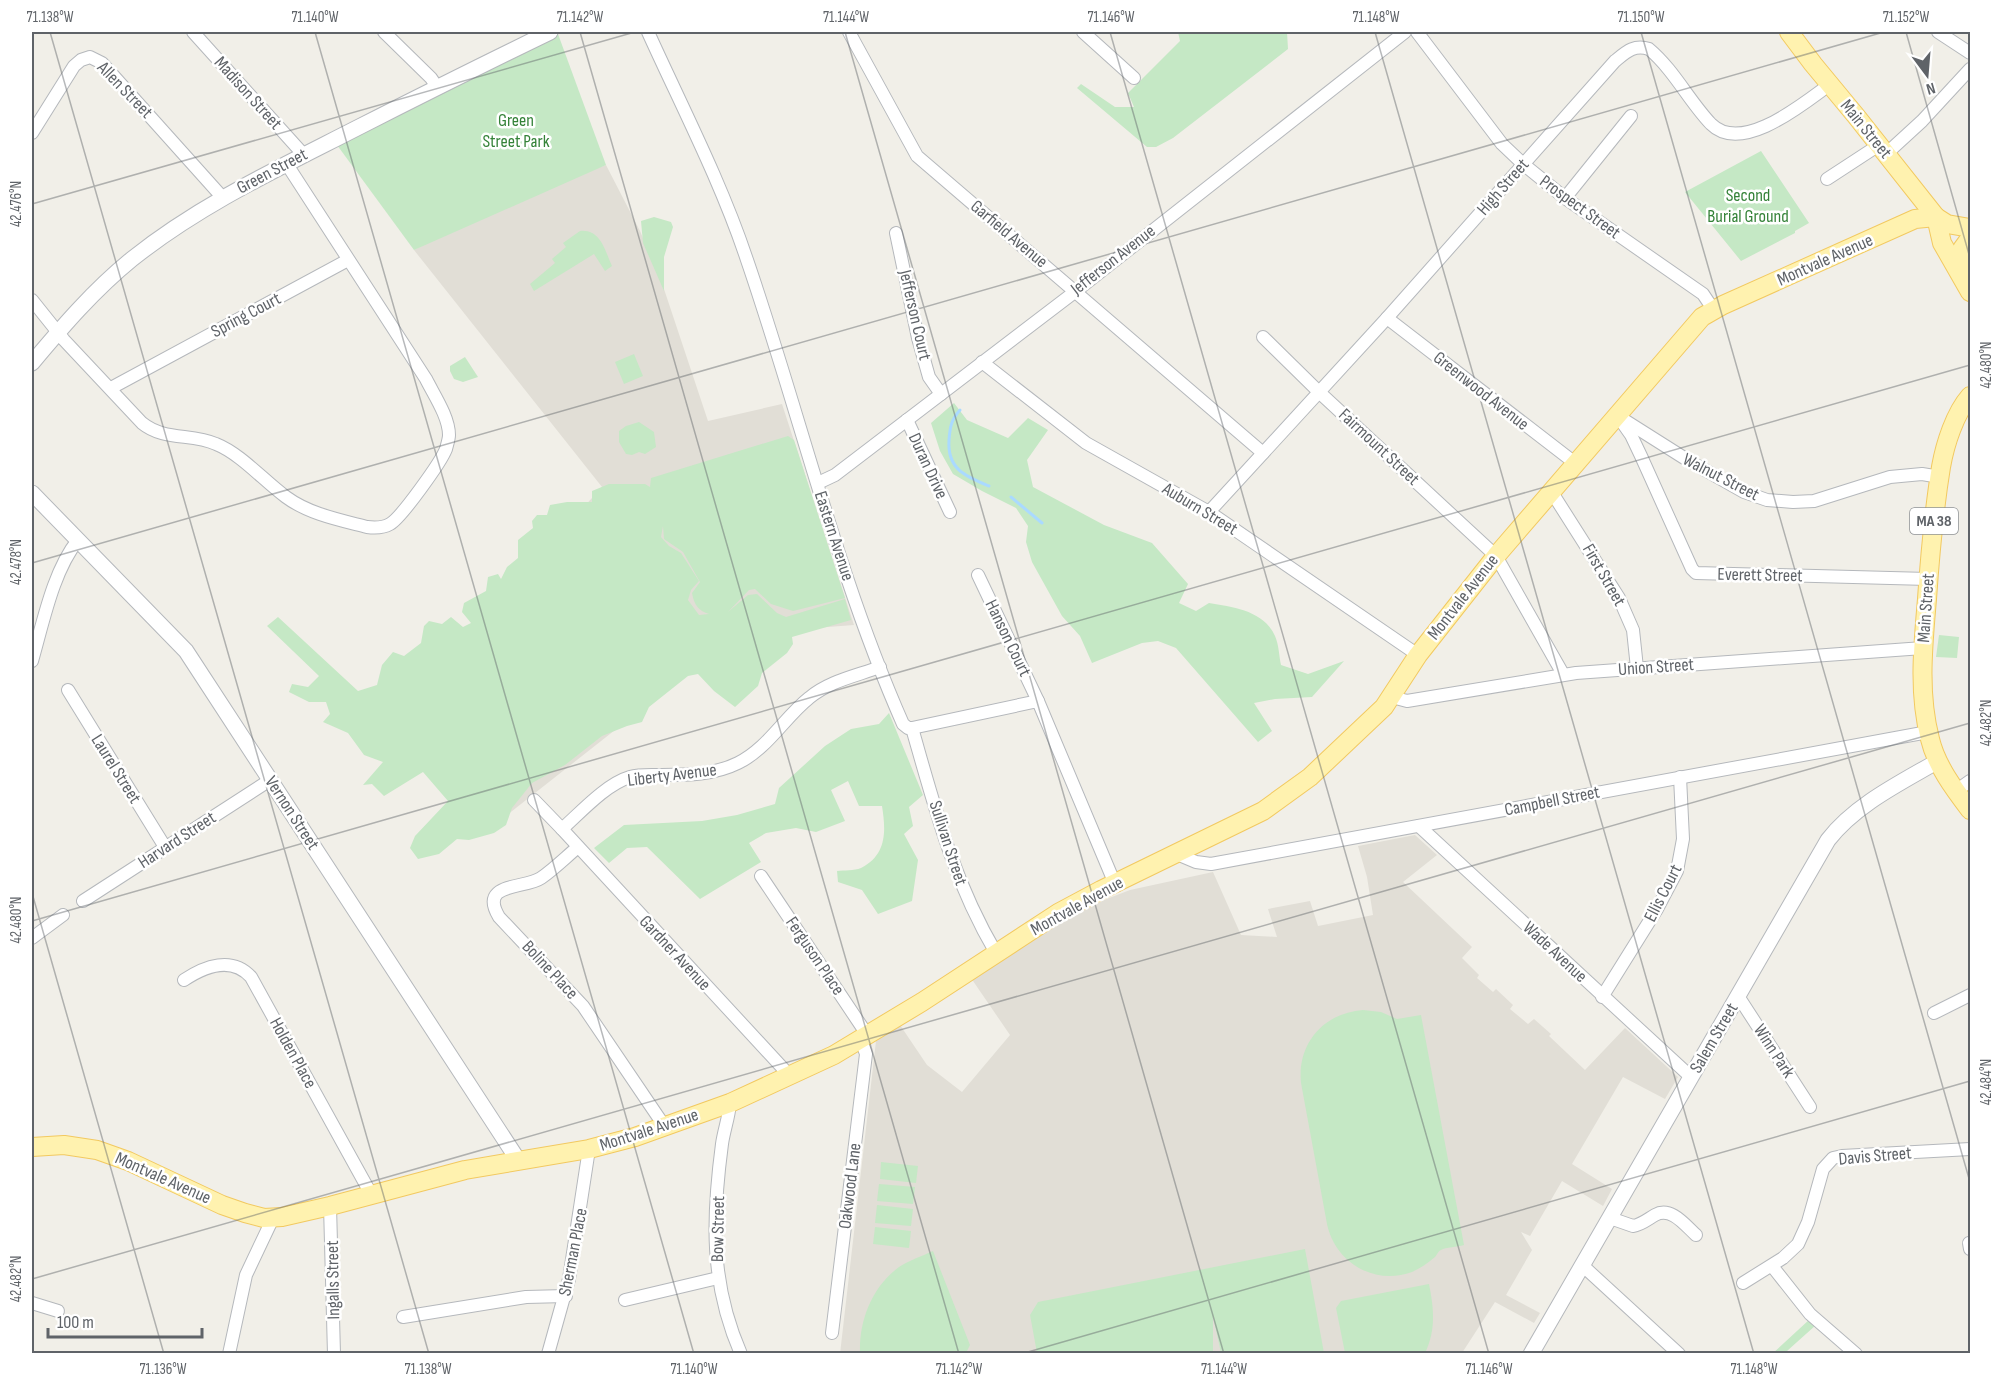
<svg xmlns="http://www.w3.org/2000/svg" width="2002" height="1385" font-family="'Sofia Sans Condensed',sans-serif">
<rect width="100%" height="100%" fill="#f1efe8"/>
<g fill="#e1ded6">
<polygon points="606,165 640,231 661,280 708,421 782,404 854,625 737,634 488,830 383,727 602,487 414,250 507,200"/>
<polygon points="1415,835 1437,855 1403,882 1472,947 1462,958 1479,975 1477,978 1493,992 1496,989 1513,1005 1510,1009 1528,1024 1534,1019 1551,1034 1549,1036 1585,1070 1625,1028 1678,1077 1665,1099 1623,1077 1572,1164 1612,1189 1603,1206 1562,1181 1530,1236 1521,1232 1532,1250 1506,1295 1540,1313 1534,1323 1495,1302 1462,1353 840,1354 876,1041 900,1025 927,1065 962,1092 1010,1035 971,978 1073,912 1130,890 1213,872 1241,935 1277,937 1268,909 1310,901 1318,926 1373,915 1367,877 1358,846"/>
</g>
<g fill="#c5e8c5" fill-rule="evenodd">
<polygon points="1178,32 1287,32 1288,49 1173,138 1156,147 1147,147 1077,88 1081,84 1115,107 1134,107 1128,93 1180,41"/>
<polygon points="558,34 606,165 414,250 337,145"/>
<polygon points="1761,151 1809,223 1795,231 1795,233 1741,261 1685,192"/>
<polygon points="654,217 671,222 673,227 664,257 664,291 643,243 641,221"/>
<path d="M 580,231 C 601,229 605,251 612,266 L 605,271 L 594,254 L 534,291 L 530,284 L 555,263 L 552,259 L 566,247 L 563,243 Z"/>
<polygon points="634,354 643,376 624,384 615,362"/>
<polygon points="465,357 478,377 463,382 454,379 450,371 450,366"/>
<path d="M 954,403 L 967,420 L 1008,438 L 1028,418 L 1048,430 L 1027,460 L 1033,487 L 1104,525 L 1152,543 L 1188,584 L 1179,603 L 1196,611 L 1209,603 C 1234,607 1264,611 1275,636 C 1279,645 1279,656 1281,665 L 1308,674 L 1344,661 L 1312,697 L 1275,699 L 1254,703 L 1272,731 L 1258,742 L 1176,648 L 1158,641 L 1142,643 L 1092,663 L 1080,636 L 1062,616 L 1032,562 L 1026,542 L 1028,526 L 1016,508 L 982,491 L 953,474 L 940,451 L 931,423 Z"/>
<polygon points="639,422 654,432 656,447 645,454 639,452 632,455 626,454 619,442 619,431 626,426"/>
<path d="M 788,436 L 794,440 L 845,598 L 793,611 L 771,604 L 755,589 L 749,590 L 728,612 L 748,595 L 757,594 L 777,613 L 786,617 L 845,599 L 851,620 L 792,637 L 793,644 L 787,653 L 762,673 L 758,686 L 735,707 L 714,691 L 698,674 L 688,676 L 649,707 L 642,722 L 627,726 L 602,736 L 565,765 L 532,783 L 512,808 L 506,825 L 494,833 L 469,840 L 457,839 L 439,854 L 418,859 L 410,848 L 415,836 L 448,801 L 423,772 L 384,796 L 372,784 L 363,785 L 383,762 L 364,755 L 348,733 L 323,722 L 330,714 L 326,702 L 309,702 L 289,692 L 292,684 L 308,687 L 319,676 L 267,626 L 278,617 L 358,691 L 377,685 L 382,665 L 393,652 L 404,656 L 421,643 L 424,626 L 429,621 L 442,624 L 451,617 L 463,627 L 471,623 L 462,612 L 464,603 L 486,591 L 488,577 L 498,574 L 501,579 L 507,567 L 518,558 L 518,540 L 533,528 L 532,521 L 537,515 L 547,515 L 550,505 L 567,502 L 592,502 L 592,491 L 609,484 L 645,484 L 650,487 L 651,478 ZM 663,526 L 664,539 L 683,552 L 700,582 L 692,593 C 694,605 699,611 709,614 L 699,615 L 688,600 L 691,590 L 699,581 L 681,553 L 669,546 L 661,537 Z"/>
<polygon points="1939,635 1959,637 1957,658 1936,657"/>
<path d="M 889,713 L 923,795 L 909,807 L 913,826 L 904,834 L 918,860 L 912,901 L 878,914 L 862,890 L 838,882 L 837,871 C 844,870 854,871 861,868 C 887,855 886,831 882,806 L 859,806 L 848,781 L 831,790 L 845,821 L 816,832 L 796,828 L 766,833 L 749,843 L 761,862 L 700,899 L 647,847 L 627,848 L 609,863 L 594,848 L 624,825 L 702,821 L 737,815 L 775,804 L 779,788 L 825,746 L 851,729 L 879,724 Z"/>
<path d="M 1363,1010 L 1381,1012 L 1397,1019 L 1421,1015 L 1464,1245 C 1457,1247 1446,1247 1441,1250 C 1438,1251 1437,1255 1435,1257 C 1428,1263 1421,1268 1412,1272 C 1374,1286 1335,1262 1327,1224 L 1301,1083 C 1297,1044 1323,1013 1363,1010 Z"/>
<polygon points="881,1162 918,1166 916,1183 880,1179"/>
<polygon points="879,1184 915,1187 913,1204 877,1201"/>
<polygon points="877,1205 913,1209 911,1226 875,1223"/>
<polygon points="875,1227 911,1231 909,1248 873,1244"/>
<polygon points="1305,1249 1324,1353 1221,1353 1213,1316 1213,1353 1037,1353 1030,1315 1038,1302"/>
<path d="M 933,1251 L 970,1345 L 966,1353 L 860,1353 C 859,1320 872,1287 899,1267 C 910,1260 922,1256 933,1251 Z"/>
<path d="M 1429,1284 C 1434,1309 1436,1330 1425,1353 L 1345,1353 L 1336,1308 L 1341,1301 Z"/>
<polygon points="1810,1319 1816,1325 1787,1351 1787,1353 1772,1354"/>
</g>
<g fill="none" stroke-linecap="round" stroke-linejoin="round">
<g stroke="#aadaff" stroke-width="3">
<path d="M 960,410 C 951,420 950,427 949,440 C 947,469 965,476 989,486"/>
<polyline points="1011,497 1042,523"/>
</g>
<g stroke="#b5b8bc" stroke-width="14">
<g id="minor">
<polyline points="193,32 303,154"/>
<polyline points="384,32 431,78 437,87"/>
<path d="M 648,32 C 682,107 721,182 747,260 C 800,414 837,575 903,724 L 908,728 L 912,728 L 1038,701 L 1115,884"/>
<polyline points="849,32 917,156 1263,453"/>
<polyline points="1083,32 1134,78"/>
<polyline points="1417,32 1502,144 1523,164 1565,198 1703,294 1713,309"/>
<polyline points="1938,32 1970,53"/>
<polyline points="32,133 74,66 81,60 90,57 102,63 223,198"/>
<polyline points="1886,154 1922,121 1970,69"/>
<polyline points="1827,179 1879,145"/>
<polyline points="1565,198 1631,116"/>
<polyline points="896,233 918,338 929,377 941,394"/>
<path d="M 32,300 L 64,340 L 142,423 C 164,441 192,433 216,444 C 241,454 264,481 286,497 C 309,514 340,520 367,527 C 375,528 383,528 390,524 C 401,518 441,462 446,449 C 447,445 449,439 449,435 C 449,417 434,395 426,379 L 286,163"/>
<polyline points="1387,318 1575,463"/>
<polyline points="1263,337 1319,392 1496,556 1563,674"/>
<polyline points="982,362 1086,443 1209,512 1418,655"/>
<polyline points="111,388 348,260"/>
<polyline points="1617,415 1631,435 1641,456 1692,569 1696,573 1928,579"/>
<polyline points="1621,418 1689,461 1744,492 1767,500 1793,502 1814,501 1890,477 1922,474 1940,477"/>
<polyline points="907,420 950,512"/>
<polyline points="818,483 835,475 1076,291 1405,32"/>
<polyline points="1551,491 1619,598 1633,630 1637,668"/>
<path d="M 1209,512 L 1387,318 L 1615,61 C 1626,52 1634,44 1649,49 C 1674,70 1689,101 1711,124 C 1742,155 1804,103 1829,85"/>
<polyline points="978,575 1038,701"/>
<path d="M 32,661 C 43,623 53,571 78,540"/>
<polyline points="68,690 165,847"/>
<polyline points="1392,697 1407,701 1576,673 1923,648"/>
<path d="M 912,728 C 935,808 953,880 996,953"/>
<polyline points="1956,791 1970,781"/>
<path d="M 534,800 L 562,829 C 580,813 606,784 630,777 C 640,774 652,775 662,775 C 688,775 714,775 738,763 C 767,749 785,717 809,698 C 829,681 856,676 880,667"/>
<polyline points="1419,826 1691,1077"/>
<polyline points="562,829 790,1076"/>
<path d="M 578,847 C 566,857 554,869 541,878 C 525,889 478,882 499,917 L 583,1006 L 665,1127"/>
<polyline points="1177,854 1196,862 1211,864 1928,732"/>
<polyline points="761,876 868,1036"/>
<polyline points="83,901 270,780"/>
<polyline points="32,938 63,915"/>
<path d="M 184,980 C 205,966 232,956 251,977 L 371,1194"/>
<polyline points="1738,996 1810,1107"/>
<polyline points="1602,997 1657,909 1677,871 1683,839 1680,777"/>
<polyline points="1934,1013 1970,995"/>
<path d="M 730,1103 C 729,1117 724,1130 722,1144 C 712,1219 710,1283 741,1354"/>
<polyline points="330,1206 334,1354"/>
<path d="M 1610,1218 L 1633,1226 C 1641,1225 1648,1219 1655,1215 C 1671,1206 1685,1225 1696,1235"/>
<polyline points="1969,1243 1970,1249"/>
<polyline points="1582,1265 1679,1354"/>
<polyline points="1772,1266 1810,1314 1856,1354"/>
<polyline points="1743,1283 1783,1258 1798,1244 1808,1222 1823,1169 1833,1158 1842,1156 1970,1149"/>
<polyline points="625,1300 718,1278"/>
<polyline points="32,1303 58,1311"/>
<polyline points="403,1317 526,1297 566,1296"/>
<polyline points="832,1333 866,1054 861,1040"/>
<polyline points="229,1354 246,1275 273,1218"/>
<polyline points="548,1354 569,1279 589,1149"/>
</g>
</g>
<g stroke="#b5b8bc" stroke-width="17">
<g id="tertiary">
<path d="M 32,363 C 63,326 94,290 132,259 C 201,204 281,167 359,127 C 422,95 486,63 550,32"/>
<polyline points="32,493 186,651 518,1160"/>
<path d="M 1531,1354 L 1828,840 C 1855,805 1900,783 1938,761"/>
</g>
</g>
<g stroke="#f2c960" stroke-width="20">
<g id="primary">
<polyline points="1789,32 1813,64 1856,116 1936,217 1942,243 1970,292"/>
<polyline points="1936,217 1947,224 1970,228"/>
<polyline points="1962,275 1962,249 1970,238"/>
<path d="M 1970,396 C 1955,413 1945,444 1941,467 C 1934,510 1930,555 1927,599 C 1923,646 1918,693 1930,739 C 1936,765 1954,789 1970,810"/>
<polyline points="32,1147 64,1145 97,1150 128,1161 222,1205 245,1213 264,1218 282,1217 330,1206 465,1170 589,1149 635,1137 730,1103 834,1055 922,1002 1058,913 1101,890 1263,811 1310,777 1384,707 1418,655 1496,556 1702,317 1723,305 1915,219 1936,217"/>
</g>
</g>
<use href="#minor" stroke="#fff" stroke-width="12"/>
<use href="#tertiary" stroke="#fff" stroke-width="15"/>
<use href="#primary" stroke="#fff2af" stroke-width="18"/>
</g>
<path fill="none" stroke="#5f6368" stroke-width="1.5" stroke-opacity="0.45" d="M 50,32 L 429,1354M 315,32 L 694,1354M 580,32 L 959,1354M 845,32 L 1224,1354M 1110,32 L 1489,1354M 1375,32 L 1754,1354M 1641,32 L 1970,1182M 1906,32 L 1970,258M 32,204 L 635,32M 32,563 L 1884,32M 32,893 L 164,1354M 32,921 L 1970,365M 32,1279 L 1970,723M 1021,1354 L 1970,1081"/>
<g text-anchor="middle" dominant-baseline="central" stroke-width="5" stroke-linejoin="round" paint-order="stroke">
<rect fill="#fff" stroke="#8f9295" stroke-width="1.5" x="1910" y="508" width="48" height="26" rx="4.5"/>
<g font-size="16" font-weight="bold" fill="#5f6368">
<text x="1934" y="521">MA 38</text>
</g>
<g font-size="18" fill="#5f6368" stroke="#fff">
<text transform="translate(125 90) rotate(46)">Allen Street</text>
<text transform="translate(248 93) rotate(48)">Madison Street</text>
<text transform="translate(1866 129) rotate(51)">Main Street</text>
<text transform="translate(272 171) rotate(-28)">Green Street</text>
<text transform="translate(1503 187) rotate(-49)">High Street</text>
<text transform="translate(1580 207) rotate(36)">Prospect Street</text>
<text transform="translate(1009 234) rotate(40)">Garfield Avenue</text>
<text transform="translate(1113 260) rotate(-38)">Jefferson Avenue</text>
<text transform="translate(1825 260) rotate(-24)">Montvale Avenue</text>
<text transform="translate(246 315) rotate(-28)">Spring Court</text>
<text transform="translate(915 315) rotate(77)">Jefferson Court</text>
<text transform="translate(1481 391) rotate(38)">Greenwood Avenue</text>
<text transform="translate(1379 447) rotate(43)">Fairmount Street</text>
<text transform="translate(928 466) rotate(65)">Duran Drive</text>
<text transform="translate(1721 477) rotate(27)">Walnut Street</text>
<text transform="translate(1200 509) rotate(31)">Auburn Street</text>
<text transform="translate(834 536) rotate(72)">Eastern Avenue</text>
<text transform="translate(1604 575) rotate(60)">First Street</text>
<text transform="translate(1760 575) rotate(1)">Everett Street</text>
<text transform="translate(1463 597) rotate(-52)">Montvale Avenue</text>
<text transform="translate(1926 608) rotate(-86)">Main Street</text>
<text transform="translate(1008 638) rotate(64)">Hanson Court</text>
<text transform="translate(1656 667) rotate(-4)">Union Street</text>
<text transform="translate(116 769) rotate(58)">Laurel Street</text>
<text transform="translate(672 775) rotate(-7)">Liberty Avenue</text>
<text transform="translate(1552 801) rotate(-11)">Campbell Street</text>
<text transform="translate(292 813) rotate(57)">Vernon Street</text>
<text transform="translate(177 840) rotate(-33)">Harvard Street</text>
<text transform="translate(948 843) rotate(72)">Sullivan Street</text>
<text transform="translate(1663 893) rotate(-63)">Ellis Court</text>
<text transform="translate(1077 906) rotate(-29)">Montvale Avenue</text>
<text transform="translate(1555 952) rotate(43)">Wade Avenue</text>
<text transform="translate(675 953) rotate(47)">Gardner Avenue</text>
<text transform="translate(815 956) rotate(56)">Ferguson Place</text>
<text transform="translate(550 970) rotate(47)">Boline Place</text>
<text transform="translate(1714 1038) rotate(-60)">Salem Street</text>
<text transform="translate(1774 1051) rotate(57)">Winn Park</text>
<text transform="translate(293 1053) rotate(61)">Holden Place</text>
<text transform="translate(649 1130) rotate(-18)">Montvale Avenue</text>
<text transform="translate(1875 1156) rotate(-5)">Davis Street</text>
<text transform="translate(163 1178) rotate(24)">Montvale Avenue</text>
<text transform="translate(850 1186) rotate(-83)">Oakwood Lane</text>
<text transform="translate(718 1229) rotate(-89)">Bow Street</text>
<text transform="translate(573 1252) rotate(-79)">Sherman Place</text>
<text transform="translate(333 1280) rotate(-91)">Ingalls Street</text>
</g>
<g font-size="18" fill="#348238" stroke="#fff">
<text x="516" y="120">Green<tspan x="516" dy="21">Street Park</tspan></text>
<text x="1748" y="195">Second<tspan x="1748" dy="21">Burial Ground</tspan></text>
</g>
</g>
<rect width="2002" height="1385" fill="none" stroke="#ffffff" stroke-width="66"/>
<g transform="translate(1927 75) rotate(164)" stroke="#ffffff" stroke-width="4.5" paint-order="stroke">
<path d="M0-4.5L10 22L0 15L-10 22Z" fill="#5f6368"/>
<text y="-9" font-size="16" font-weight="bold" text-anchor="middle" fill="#5f6368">N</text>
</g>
<path d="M48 1328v9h154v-9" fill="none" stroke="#5f6368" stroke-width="3"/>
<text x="57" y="1328" font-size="18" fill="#5f6368" stroke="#ffffff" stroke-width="4.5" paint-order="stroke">100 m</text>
<rect x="33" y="33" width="1936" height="1319" fill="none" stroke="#5f6368" stroke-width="2"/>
<g font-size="15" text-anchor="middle" fill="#5f6368">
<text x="50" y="22">71.138°W</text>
<text x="315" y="22">71.140°W</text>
<text x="580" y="22">71.142°W</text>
<text x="846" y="22">71.144°W</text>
<text x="1111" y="22">71.146°W</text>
<text x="1376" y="22">71.148°W</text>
<text x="1641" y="22">71.150°W</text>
<text x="1906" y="22">71.152°W</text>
<text transform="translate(16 204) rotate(-90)" y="5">42.476°N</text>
<text transform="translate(1986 365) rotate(-90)" y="5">42.480°N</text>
<text transform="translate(16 562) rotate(-90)" y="5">42.478°N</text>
<text transform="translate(1986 723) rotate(-90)" y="5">42.482°N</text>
<text transform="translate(16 920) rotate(-90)" y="5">42.480°N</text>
<text transform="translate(1986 1082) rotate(-90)" y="5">42.484°N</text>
<text transform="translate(16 1279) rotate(-90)" y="5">42.482°N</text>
<text x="163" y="1374">71.136°W</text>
<text x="428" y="1374">71.138°W</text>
<text x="694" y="1374">71.140°W</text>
<text x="959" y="1374">71.142°W</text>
<text x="1224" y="1374">71.144°W</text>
<text x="1489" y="1374">71.146°W</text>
<text x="1754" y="1374">71.148°W</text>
</g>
</svg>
